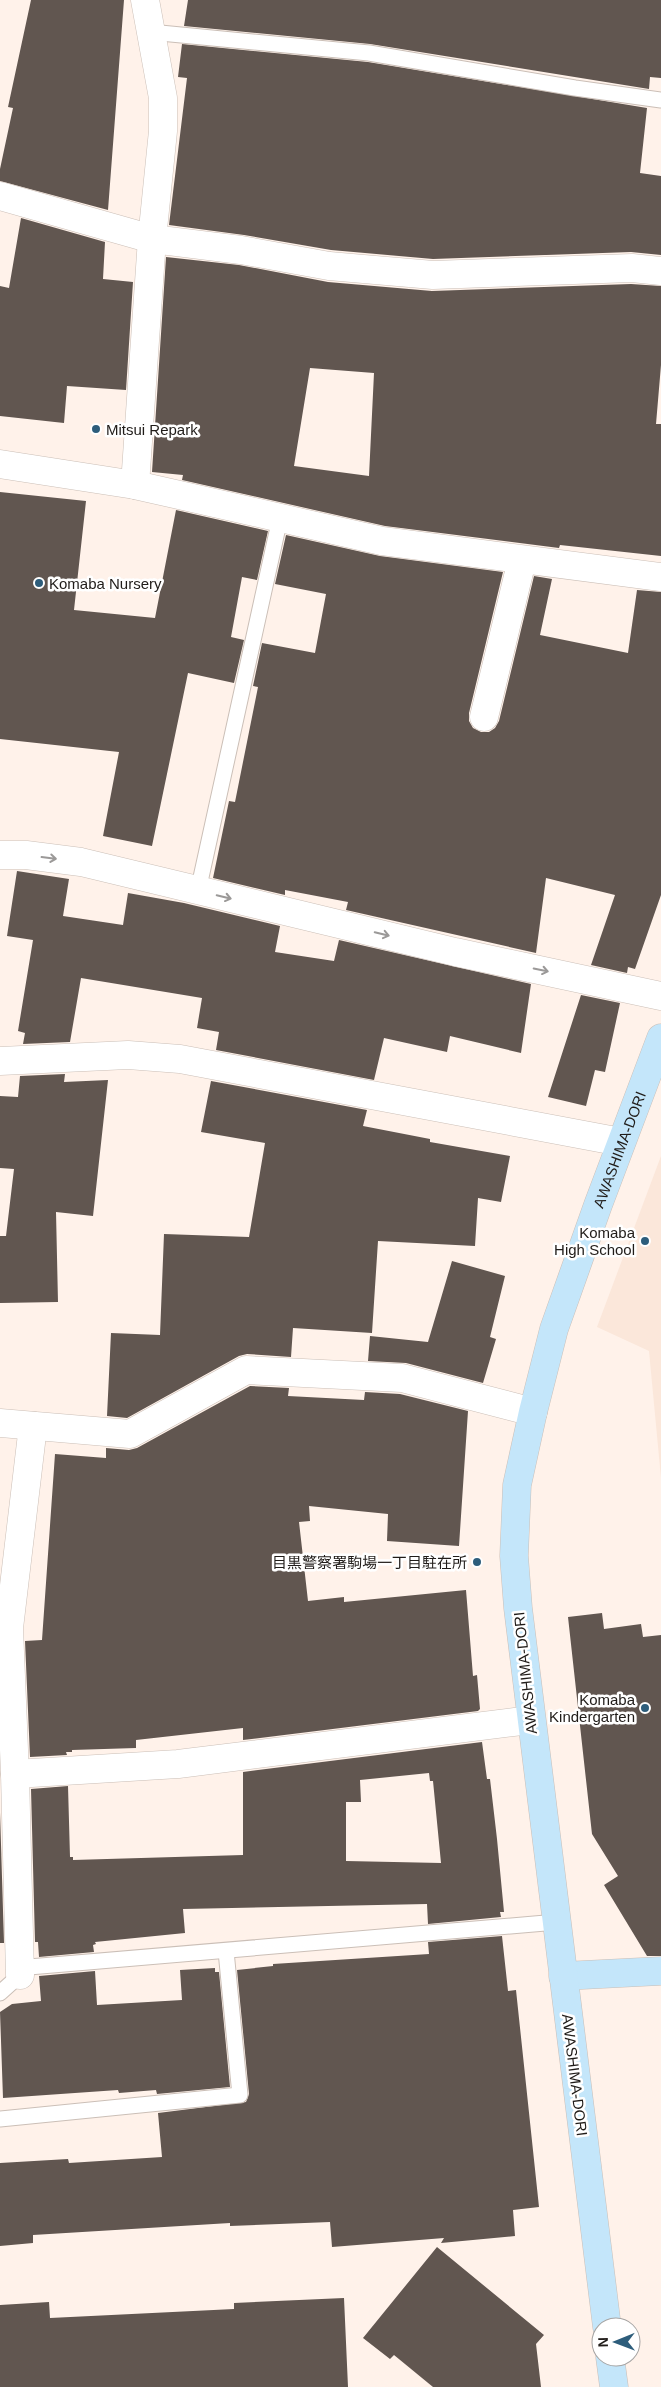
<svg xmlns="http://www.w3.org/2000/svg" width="661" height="2387" font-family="Arial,'Noto Sans JP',sans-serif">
<rect width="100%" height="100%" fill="#fff2ea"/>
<polygon fill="#fbe7da" points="661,1156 661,1478 649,1351 597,1327"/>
<g fill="#615650" fill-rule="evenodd">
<polygon points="31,0 124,0 108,210 0,181 0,169 13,108 8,107"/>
<polygon points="188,0 661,0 661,78 650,77 649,89 370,44 184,26"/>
<polygon points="182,44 368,62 647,108 640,173 661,176 661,255 631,252 433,259 331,250 244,235 169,225 187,78 178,77"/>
<polygon points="21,218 105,242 103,279 133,282 126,390 67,386 64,423 0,416 0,286 9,288"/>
<path d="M 166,257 L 239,265 L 328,282 L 432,291 L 631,284 L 661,286 L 661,365 L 656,424 L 661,424 L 661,556 L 560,545 L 559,548 L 385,526 L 182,480 L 183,475 L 152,472 ZM 310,368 L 374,373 L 369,476 L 294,466 Z"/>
<polygon points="0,492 86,501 74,610 155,618 176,510 268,531 257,580 242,577 231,637 244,640 234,683 188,673 152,846 103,836 119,752 0,739"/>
<polygon points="286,535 380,556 503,572 469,713 469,721 473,728 481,732 489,732 495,728 499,721 534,576 552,579 540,635 628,653 637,590 661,592 661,895 635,969 628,967 627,973 591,965 615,895 546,878 536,953 346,910 348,902 285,890 285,895 213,878 229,801 235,802 258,687 253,686 262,643 315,653 326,594 275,584"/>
<polygon points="17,871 69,879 63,916 123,925 128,893 184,903 280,926 275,952 334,961 339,940 531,984 521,1053 450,1036 447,1052 384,1038 374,1080 216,1050 219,1032 197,1028 202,998 81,978 70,1042 23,1044 25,1033 18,1031 33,940 7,936"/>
<polygon points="581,995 620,1003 605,1072 595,1070 586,1106 548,1097"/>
<polygon points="65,1074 64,1082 108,1080 93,1216 56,1212 58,1302 0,1303 0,1236 6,1236 14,1169 0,1168 0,1096 18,1097 20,1076"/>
<polygon points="211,1081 367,1110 363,1126 430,1139 430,1142 510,1156 501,1202 478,1198 475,1246 378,1241 372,1333 293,1328 291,1357 247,1354 239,1356 127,1418 107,1416 111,1333 160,1335 164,1234 249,1237 265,1143 201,1132"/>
<polygon points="452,1261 505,1276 490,1337 496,1339 483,1383 406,1363 368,1361 370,1336 428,1342"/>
<polygon points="250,1386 289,1388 288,1396 364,1400 365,1392 400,1394 468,1411 459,1546 387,1541 388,1514 309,1506 310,1521 299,1522 308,1601 344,1597 344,1602 466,1590 473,1676 477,1675 480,1709 478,1711 243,1740 243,1728 136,1740 136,1748 72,1750 72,1752 66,1752 67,1755 30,1757 25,1641 42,1640 55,1454 106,1458 106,1448 129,1450 137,1448"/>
<polygon points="602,1613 604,1629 641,1624 643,1637 661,1635 661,1956 647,1956 604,1885 618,1876 592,1834 568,1617"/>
<path d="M 482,1742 L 487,1779 L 490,1779 L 497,1839 L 504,1912 L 500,1912 L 501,1917 L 428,1924 L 427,1904 L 183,1909 L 185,1933 L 95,1942 L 96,1944 L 93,1945 L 94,1952 L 39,1957 L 38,1942 L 35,1942 L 31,1789 L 68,1786 L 70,1857 L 73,1857 L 73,1860 L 243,1855 L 243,1772 ZM 429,1773 L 430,1781 L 433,1781 L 441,1863 L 346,1861 L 346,1802 L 361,1802 L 360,1780 Z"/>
<polygon points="0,1812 4,1943 0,1943"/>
<polygon points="502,1936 508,1991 516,1990 539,2207 513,2210 515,2236 441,2243 444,2238 332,2247 330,2222 230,2226 230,2223 33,2235 33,2243 0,2246 0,2163 68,2159 69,2163 162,2157 158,2113 246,2102 249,2094 237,1970 273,1966 273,1964 429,1954 428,1942"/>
<polygon points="215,1968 215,1972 219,1972 230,2087 157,2094 156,2090 119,2093 118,2090 3,2098 0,2012 12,2004 41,2001 39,1976 95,1971 97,2005 182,2000 180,1970"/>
<polygon points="437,2247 544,2335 536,2344 541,2387 433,2387 394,2355 390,2359 363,2338"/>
<polygon points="344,2298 348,2387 0,2387 0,2305 49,2302 50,2318 234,2309 234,2303"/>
</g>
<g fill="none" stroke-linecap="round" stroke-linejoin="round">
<g stroke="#cbbfb7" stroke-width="17">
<g id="lane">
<polyline points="150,32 369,53 575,88 661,100"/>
<polyline points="198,891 280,518"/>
<polyline points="0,1993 29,1967 557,1922"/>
<polyline points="0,2119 240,2095 226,1951"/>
</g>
</g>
<g stroke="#cbbfb7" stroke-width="29">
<g id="street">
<polyline points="0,196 152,239 241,250 329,266 433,275 632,268 661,271"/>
<polyline points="0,464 135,485 382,541 661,577"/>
<polyline points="135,485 152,239 163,131 163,98 145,0"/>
<polyline points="484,717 522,560"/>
<polyline points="0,855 26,855 81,862 455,952 661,996"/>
<polyline points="0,1061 128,1055 180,1059 621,1142"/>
<polyline points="0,1423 130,1434 246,1370 402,1378 533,1412"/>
<polyline points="15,1774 178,1764 530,1720"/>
<polyline points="20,1975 15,1774 9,1628 33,1426"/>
</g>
</g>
<g stroke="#cbbfb7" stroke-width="29">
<g id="secondary">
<polyline points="563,1976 661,1971"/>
<path id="s1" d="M 607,2327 L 518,1608 L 514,1556 L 517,1485 L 533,1412 L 554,1329 L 598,1205 L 661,1038"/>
<polyline points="610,2357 614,2387"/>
</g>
</g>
<use href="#lane" stroke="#fff" stroke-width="15"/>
<use href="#street" stroke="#fff" stroke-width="28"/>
<use href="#secondary" stroke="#c4e6fa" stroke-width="28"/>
</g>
<defs><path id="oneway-shaft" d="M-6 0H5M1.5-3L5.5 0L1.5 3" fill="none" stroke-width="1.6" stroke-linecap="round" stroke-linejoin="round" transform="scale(1.25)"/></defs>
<g stroke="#9b9998">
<use href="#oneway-shaft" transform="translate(49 858) rotate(7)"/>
<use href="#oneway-shaft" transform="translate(224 897) rotate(13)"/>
<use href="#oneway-shaft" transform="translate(382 934) rotate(14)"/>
<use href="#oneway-shaft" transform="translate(541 970) rotate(12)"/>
</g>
<g fill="#2d5d7b" stroke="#fff" stroke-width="2">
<circle cx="96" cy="429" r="5"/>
<circle cx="39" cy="583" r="5"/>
<circle cx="645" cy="1241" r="5"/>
<circle cx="477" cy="1562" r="5"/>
<circle cx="645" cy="1708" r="5"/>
</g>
<g text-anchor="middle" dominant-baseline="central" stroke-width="5" stroke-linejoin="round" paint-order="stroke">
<g font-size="15" fill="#201c19" stroke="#fff" text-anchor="end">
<text x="106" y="429" text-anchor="start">Mitsui Repark</text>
<text x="49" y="583" text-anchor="start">Komaba Nursery</text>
<text x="635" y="1232">Komaba<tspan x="635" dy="17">High School</tspan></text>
<text x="467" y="1562">目黒警察署駒場一丁目駐在所</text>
<text x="635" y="1699">Komaba<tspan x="635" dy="17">Kindergarten</tspan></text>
</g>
<g font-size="15" fill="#201c19" stroke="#fff">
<text stroke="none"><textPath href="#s1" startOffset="1199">AWASHIMA-DORI</textPath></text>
<text transform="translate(525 1673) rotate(-96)">AWASHIMA-DORI</text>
<text transform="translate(575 2075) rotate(83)">AWASHIMA-DORI</text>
</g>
</g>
<g transform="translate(616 2342) rotate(269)"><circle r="24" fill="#ffffff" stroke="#a6a4a3"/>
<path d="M0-4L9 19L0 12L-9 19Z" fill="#2d5d7b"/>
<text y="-8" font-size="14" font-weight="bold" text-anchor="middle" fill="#201c19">N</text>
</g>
</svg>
